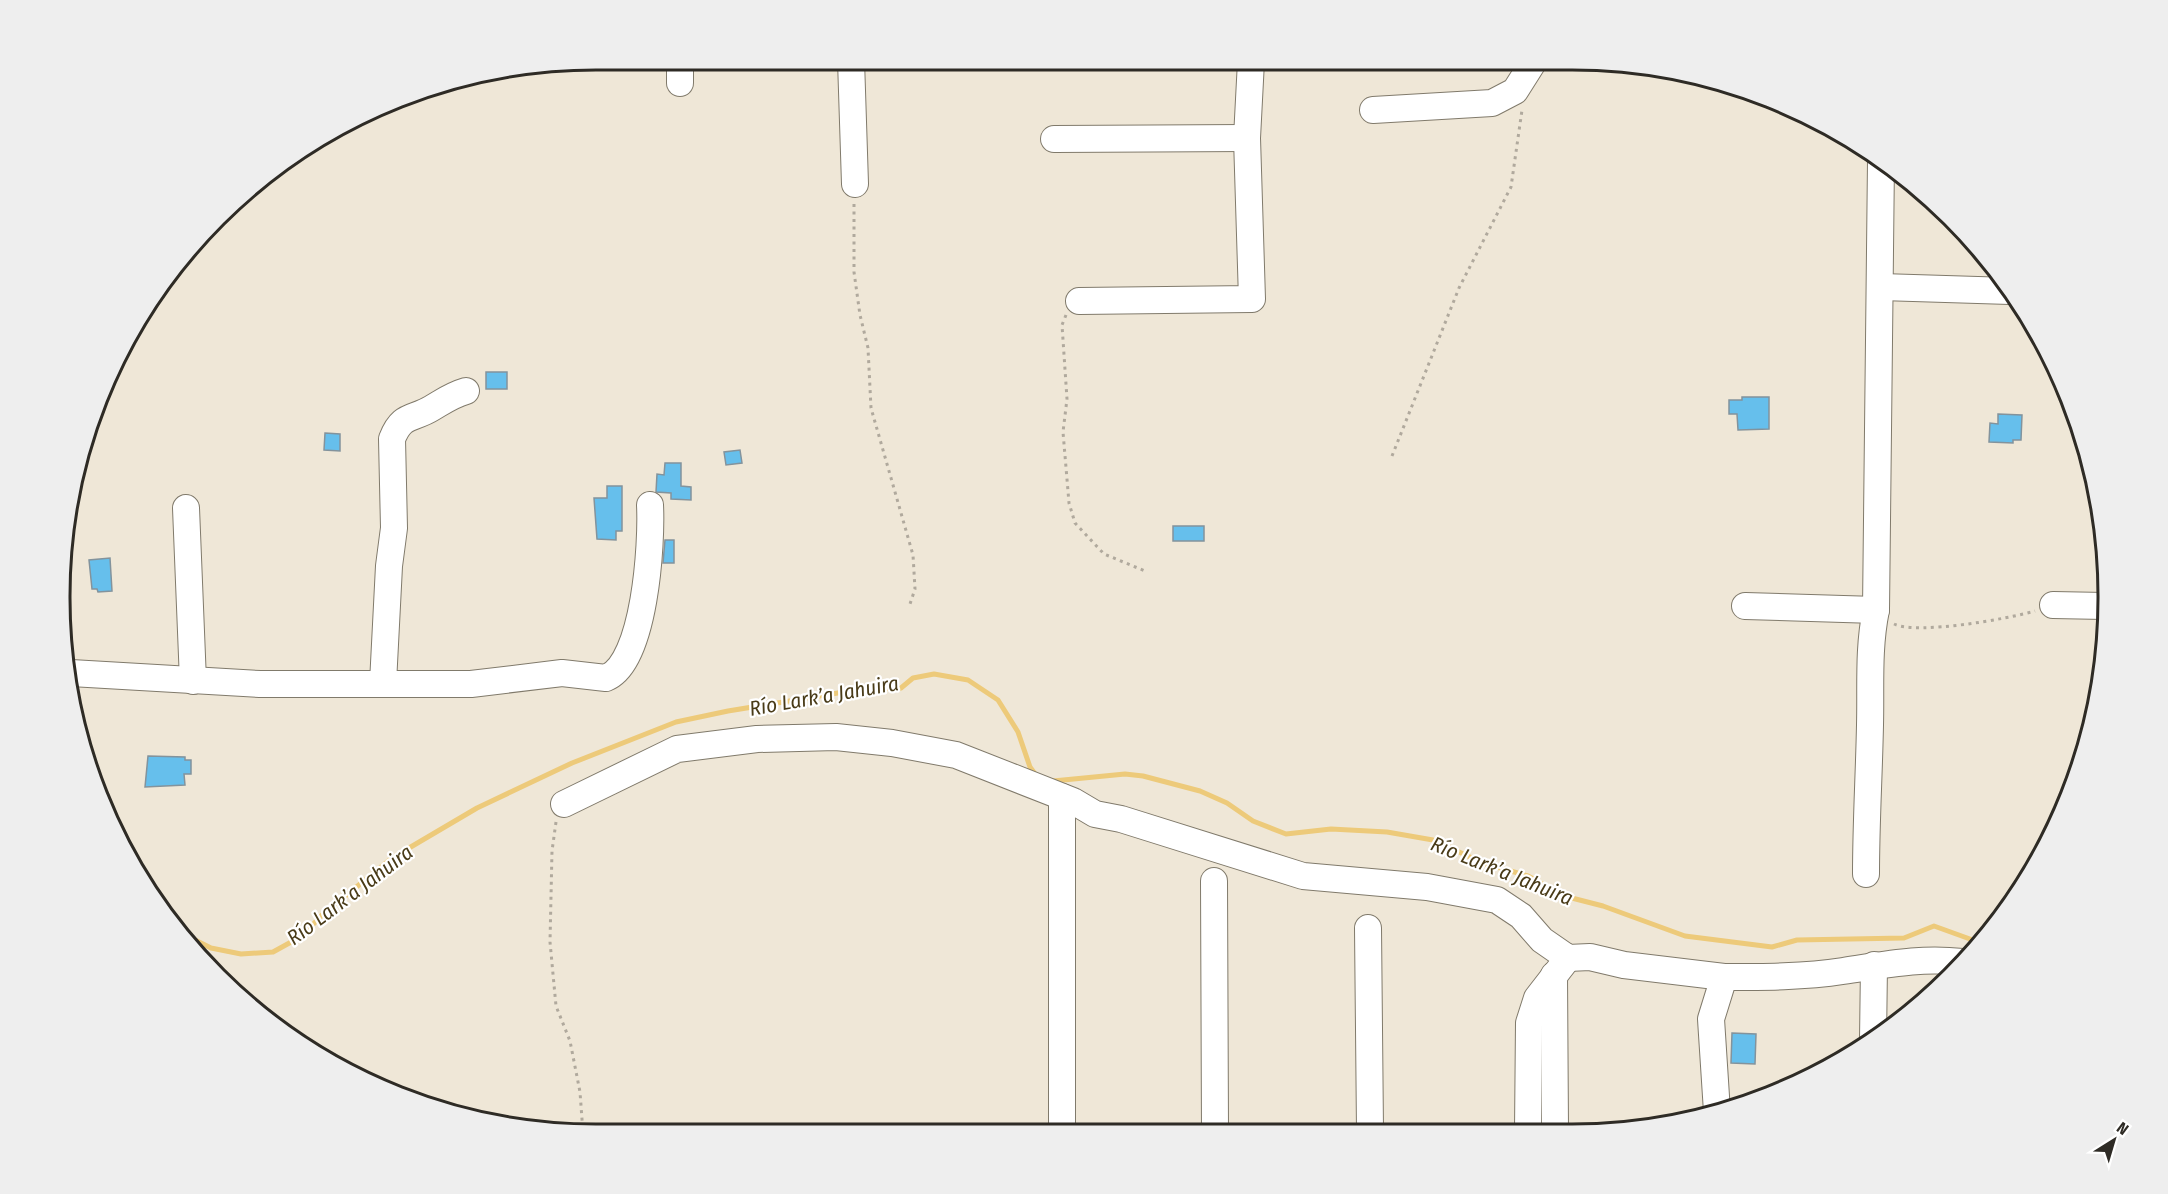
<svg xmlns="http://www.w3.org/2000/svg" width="2168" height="1194" font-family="'Fira Sans Condensed',sans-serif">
<rect width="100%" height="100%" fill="#efe7d7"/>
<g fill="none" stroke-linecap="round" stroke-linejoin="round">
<g stroke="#edca7a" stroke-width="5">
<polyline points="1053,781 1125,774 1143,776 1200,791 1227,803 1253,821 1286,834 1331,829 1387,832 1433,840 1483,863 1528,876 1564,896 1603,906 1685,936 1772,947 1797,940 1904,938 1934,926 1981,943"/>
<polyline points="183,934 211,948 241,954 273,952 302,936 322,915 392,858 477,808 572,763 676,722 728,711 856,690 901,688 913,678 934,674 968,680 998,700 1018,732 1030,767 1038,778"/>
</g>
</g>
<g fill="#66bfec" stroke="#83939c" stroke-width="1.5">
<rect x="486" y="372" width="21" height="17"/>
<polygon points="1742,397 1769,397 1769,429 1738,430 1737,414 1729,414 1729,400 1742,400"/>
<polygon points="1998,414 2022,415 2021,440 2013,440 2013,443 1989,442 1990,423 1998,424"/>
<polygon points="325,433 340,434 340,451 324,450"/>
<polygon points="740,450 742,463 726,465 724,452"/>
<polygon points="665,463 681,463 681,486 691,487 691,500 671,499 671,493 656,492 657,474 664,475"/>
<polygon points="607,486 622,486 622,531 616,531 616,540 597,539 594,498 607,498"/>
<rect x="1173" y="526" width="31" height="15"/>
<polygon points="665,540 674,540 674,563 663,563"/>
<polygon points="110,558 112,591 98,592 97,589 92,589 89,560"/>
<polygon points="148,756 185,757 185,760 191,760 191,774 184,774 185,785 145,787"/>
<polygon points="1732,1033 1756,1034 1755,1064 1731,1063"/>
</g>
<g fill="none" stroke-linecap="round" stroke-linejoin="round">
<g stroke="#807a6b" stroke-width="28">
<g id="minor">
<polyline points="680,60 680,83"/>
<polyline points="851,60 855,184"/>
<polyline points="1373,110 1492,103 1515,91 1534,61"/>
<polyline points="1054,139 1247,138"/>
<polyline points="1881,287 2010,291"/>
<polyline points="1079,301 1252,299 1247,138 1251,61"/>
<polyline points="186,508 193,681"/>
<polyline points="2053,605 2105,606"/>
<polyline points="1745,606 1876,610"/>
<path d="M 71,673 L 260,684 L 471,684 L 562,673 L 606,678 C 645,663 652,543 650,505"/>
<path d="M 383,683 L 389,566 L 394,528 L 392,439 C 402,413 413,420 432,408 C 444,401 452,395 466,391"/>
<polyline points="564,804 677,749 757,739 836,737 892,743 956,755 1073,801 1095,814 1121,819 1303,876 1427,887 1497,900 1521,916 1542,940 1568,958 1590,957 1624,965 1724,977"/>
<path d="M 1866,874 C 1866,824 1869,775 1870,725 C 1871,686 1868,649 1876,610 L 1881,161"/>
<polyline points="1214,881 1215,1131"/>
<polyline points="1368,928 1370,1130"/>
<polyline points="1554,975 1555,1130"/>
<polyline points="1873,1040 1874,965"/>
<path d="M 1717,1112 L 1711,1019 L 1724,977 C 1764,977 1804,977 1843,971 C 1884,965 1920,957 1962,962"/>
<polyline points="1528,1130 1529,1023 1537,998 1568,958"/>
<polyline points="1062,1131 1062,797"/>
</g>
</g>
<g stroke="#b0a99d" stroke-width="3" stroke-dasharray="3 4.5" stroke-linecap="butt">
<polyline points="854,204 854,272 860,315 868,348 871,408 913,555 915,589 910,604"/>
<polyline points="1066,315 1062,325 1067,399 1063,432 1069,503 1075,523 1104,554 1145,571"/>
<polyline points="1392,456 1459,288 1511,187 1522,110"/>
<path d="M 1894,624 C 1918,635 2007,619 2035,611"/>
<polyline points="556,822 552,851 550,942 556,1006 570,1041 580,1092 583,1133"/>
</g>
<use href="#minor" stroke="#fff" stroke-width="26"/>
</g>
<g text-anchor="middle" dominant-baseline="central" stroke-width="4.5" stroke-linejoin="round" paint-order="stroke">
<g font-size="21" font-style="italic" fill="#493b18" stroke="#fff">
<text transform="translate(824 696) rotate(-10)">Río Lark’a Jahuira</text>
<text transform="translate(1502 871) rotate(22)">Río Lark’a Jahuira</text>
<text transform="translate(350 895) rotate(-37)">Río Lark’a Jahuira</text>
</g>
</g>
<path d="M0 0H2168V1194H0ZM596 70H1572A526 526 0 0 1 2098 596V598A526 526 0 0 1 1572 1124H596A526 526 0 0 1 70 598V596A526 526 0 0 1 596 70Z" fill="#eee" fill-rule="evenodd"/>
<path fill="none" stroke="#2e2b25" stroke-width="3" d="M596 70H1572A526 526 0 0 1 2098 596V598A526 526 0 0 1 1572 1124H596A526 526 0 0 1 70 598V596A526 526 0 0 1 596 70Z"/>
<g transform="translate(2114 1140) rotate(37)" stroke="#ffffff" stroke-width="4.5" paint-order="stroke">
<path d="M0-4.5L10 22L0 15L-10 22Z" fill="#2e2b25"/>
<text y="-9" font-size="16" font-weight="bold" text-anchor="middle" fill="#2e2b25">N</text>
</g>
</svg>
